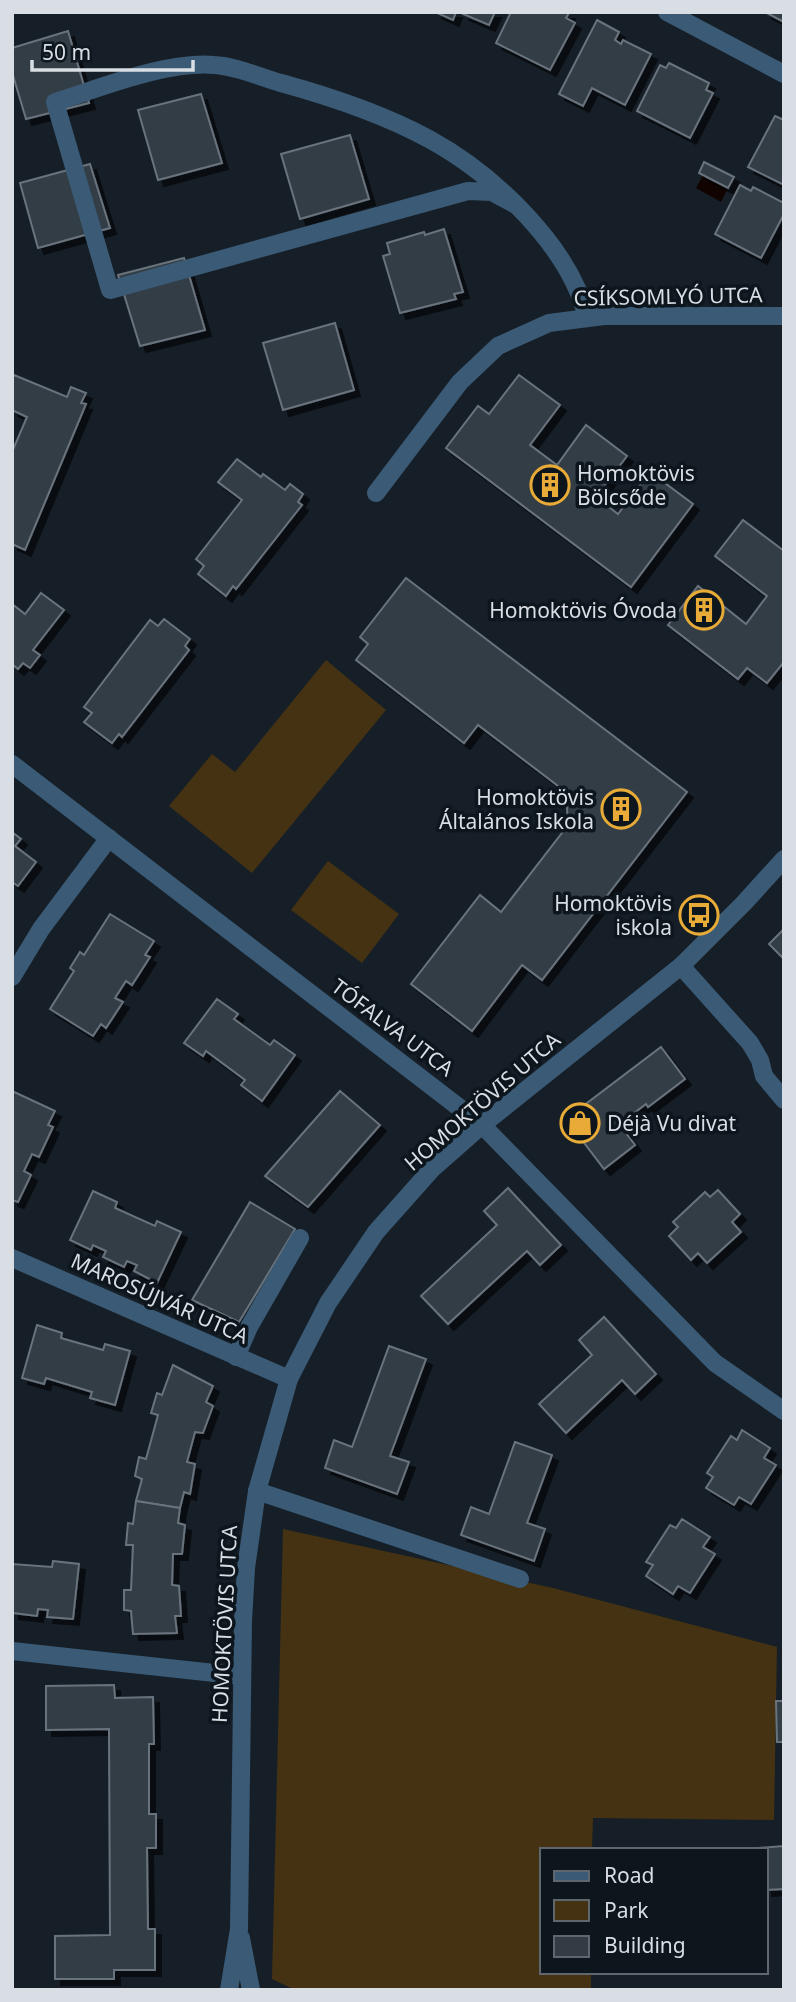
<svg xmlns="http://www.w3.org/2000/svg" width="796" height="2002" font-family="'Noto Sans',sans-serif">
<defs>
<filter id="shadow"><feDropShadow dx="6" dy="6" stdDeviation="0" flood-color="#0009"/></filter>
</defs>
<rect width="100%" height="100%" fill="#161f27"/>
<g fill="#443213">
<polygon points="326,660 386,710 252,873 169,806 212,754 235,772"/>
<polygon points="328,861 399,914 362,963 291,910"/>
<polygon points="283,1529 553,1588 777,1647 774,1820 593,1818 592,1850 542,1850 542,1972 591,1972 591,1990 295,1990 272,1979"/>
</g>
<polygon fill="#110300" points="703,175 728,188 721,202 696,188"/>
<g fill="#333c45" stroke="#69737d" stroke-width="2" filter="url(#shadow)">
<polygon points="435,12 456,12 453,20"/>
<polygon points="464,12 495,12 489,25 463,14"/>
<polygon points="511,12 569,13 566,18 575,23 550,70 496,43"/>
<polygon points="765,12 784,12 784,16 782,21"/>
<polygon points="597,20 619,32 615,40 621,44 623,40 651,54 625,105 592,88 583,106 559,94"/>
<polygon points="68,31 89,103 26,119 12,72 12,48"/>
<polygon points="669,63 709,83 706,90 713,93 690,138 637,111 660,65 666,68"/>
<polygon points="201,94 222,163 158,180 138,110"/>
<polygon points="775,116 784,120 784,185 748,167"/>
<polygon points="350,135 369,199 300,219 281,154"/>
<polygon points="704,162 734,177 728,188 699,173"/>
<polygon points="90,164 110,228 38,248 20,183"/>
<polygon points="740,185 751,191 753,187 784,203 784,214 761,258 715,234"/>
<polygon points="444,229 463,292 454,294 456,299 400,313 383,256 390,254 387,243 424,232 425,235"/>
<polygon points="184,258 205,330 140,346 118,275"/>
<polygon points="335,323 354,390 283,410 263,343"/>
<polygon points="14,375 67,397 71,387 86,393 81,403 86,404 25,550 12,544 12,452 27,417 12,410 12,380"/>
<polygon points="519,375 560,405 530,445 557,465 586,425 627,456 596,497 618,514 650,472 693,504 631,587 446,448 478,406 489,414"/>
<polygon points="237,459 261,477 263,474 285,490 290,484 303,494 298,502 302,505 236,589 233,586 226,596 198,574 204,566 196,559 242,500 218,482"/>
<polygon points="743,520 784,551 784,662 767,683 747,668 738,679 668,625 698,586 746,624 767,596 715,556"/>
<polygon points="406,578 687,792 542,980 522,965 472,1031 411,984 480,895 501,912 568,825 566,792 478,725 464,743 356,660 368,644 360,637"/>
<polygon points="41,593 64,610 33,650 40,655 30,668 23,663 18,669 12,664 12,604 25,614"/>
<polygon points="164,619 190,639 185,646 189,650 122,737 119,734 112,743 84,722 92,713 84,707 150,620 158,626"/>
<polygon points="12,832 21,839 15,846 36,862 18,886 12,882"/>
<polygon points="110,914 154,941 145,955 150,957 132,985 126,981 115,998 123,1002 106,1028 101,1024 93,1036 50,1009 74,971 70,968 80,952 84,955"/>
<polygon points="784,929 784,959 769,944"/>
<polygon points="217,999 238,1014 234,1019 270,1045 274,1040 295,1055 262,1101 241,1085 245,1080 206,1051 203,1056 184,1043"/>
<polygon points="661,1047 685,1079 648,1107 646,1104 625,1120 628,1124 623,1129 635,1145 604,1169 566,1119"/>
<polygon points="12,1091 55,1111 48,1125 53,1127 39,1157 32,1154 24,1171 31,1175 18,1202 12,1200"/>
<polygon points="340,1091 380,1125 308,1207 265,1176"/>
<polygon points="508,1188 561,1245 540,1265 527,1251 448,1324 421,1296 497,1225 484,1211"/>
<polygon points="718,1190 740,1214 732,1222 741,1232 707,1263 698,1253 691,1260 669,1236 678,1227 673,1222 705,1192 710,1197"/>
<polygon points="93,1191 117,1202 115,1208 155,1226 157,1221 181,1232 157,1283 134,1271 137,1265 127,1261 124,1267 103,1257 106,1251 93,1245 91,1250 70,1240"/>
<polygon points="250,1202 295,1229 239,1322 192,1300"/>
<polygon points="604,1317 656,1374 635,1394 622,1380 566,1433 539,1404 592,1355 579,1340"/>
<polygon points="37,1325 62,1333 61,1338 103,1350 105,1344 130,1351 115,1405 90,1398 92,1392 46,1378 44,1384 22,1378"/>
<polygon points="389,1346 426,1359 390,1456 409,1462 397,1494 325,1468 334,1440 352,1447"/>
<polygon points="173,1365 213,1386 206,1402 213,1406 203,1433 195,1432 187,1462 195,1464 190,1494 184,1492 180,1508 136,1501 142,1479 135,1476 139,1457 146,1459 158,1415 151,1413 157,1393 162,1395"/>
<polygon points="742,1430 770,1448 764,1458 776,1465 751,1504 739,1497 734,1505 706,1488 713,1477 707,1473 731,1436 737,1440"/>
<polygon points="515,1442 552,1455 527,1523 545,1529 534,1561 461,1535 471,1507 489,1514"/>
<polygon points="136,1501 180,1508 178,1523 185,1525 182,1554 173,1554 172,1585 179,1586 181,1616 175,1616 177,1633 133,1634 131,1611 124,1610 124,1590 131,1590 133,1545 126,1545 128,1523 133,1524"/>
<polygon points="682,1519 710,1537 703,1547 715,1554 690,1593 678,1586 673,1594 646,1576 653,1565 646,1562 670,1525 676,1528"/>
<polygon points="53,1561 79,1564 73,1619 47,1617 48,1610 38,1609 37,1616 13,1613 12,1564 52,1567"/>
<polygon points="114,1685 115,1698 153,1697 154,1744 149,1744 149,1814 156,1814 156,1848 147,1848 148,1929 155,1929 155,1970 114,1970 114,1979 55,1979 55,1936 110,1935 109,1729 46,1730 46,1686"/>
<polygon points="776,1701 784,1701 784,1742 777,1742"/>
<polygon points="784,1846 784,1889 766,1890 766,1850 734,1850"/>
</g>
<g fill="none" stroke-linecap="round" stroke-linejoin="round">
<g stroke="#3a5a76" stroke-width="18">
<polyline points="667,12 784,74"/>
<path d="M 516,205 L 492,192 L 468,191 L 110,290 L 55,102 C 101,88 166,61 214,65 C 236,66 260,77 281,83 C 332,97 383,114 429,139 C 493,174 570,246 587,318"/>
<polyline points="376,493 460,382 498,346 549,323 604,316 784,316"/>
<polyline points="12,764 482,1125 715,1363 784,1411"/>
<polyline points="681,966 750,1043 760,1060 764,1076 784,1100"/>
<polyline points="12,977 41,929 109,838"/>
<polyline points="12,1258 289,1379"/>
<polyline points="236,1357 249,1327 300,1238"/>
<polyline points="257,1491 520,1579"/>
<polyline points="12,1651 242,1676"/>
<polyline points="241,1938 251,1990"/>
<polyline points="229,1990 239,1929 243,1621 246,1568 257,1491 289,1379 328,1303 376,1232 432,1169 482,1125 681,966 744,903 784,859"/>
</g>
</g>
<defs>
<g id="building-ring" transform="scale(2.0125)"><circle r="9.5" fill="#0d161d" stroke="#e8ab37" stroke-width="1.5"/><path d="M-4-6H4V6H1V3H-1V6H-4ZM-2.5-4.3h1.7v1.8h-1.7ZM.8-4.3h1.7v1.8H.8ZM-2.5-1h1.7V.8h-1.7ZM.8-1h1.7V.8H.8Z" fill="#e8ab37"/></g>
<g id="bus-ring" transform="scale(2.0125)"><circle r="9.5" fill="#0d161d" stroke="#e8ab37" stroke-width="1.5"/><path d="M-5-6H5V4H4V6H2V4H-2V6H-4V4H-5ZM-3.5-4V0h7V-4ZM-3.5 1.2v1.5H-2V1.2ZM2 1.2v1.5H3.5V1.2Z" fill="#e8ab37"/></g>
<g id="shop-ring" transform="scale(2.0125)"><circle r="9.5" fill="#0d161d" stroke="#e8ab37" stroke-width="1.5"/><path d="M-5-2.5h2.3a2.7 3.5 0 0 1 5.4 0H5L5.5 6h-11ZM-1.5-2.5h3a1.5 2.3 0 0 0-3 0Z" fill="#e8ab37"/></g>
</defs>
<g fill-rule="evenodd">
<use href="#building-ring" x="550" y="485"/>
<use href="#building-ring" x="704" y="610"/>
<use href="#building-ring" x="621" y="809"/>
<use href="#bus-ring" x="699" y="915"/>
<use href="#shop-ring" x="580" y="1123"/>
</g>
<g text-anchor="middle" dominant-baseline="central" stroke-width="7" stroke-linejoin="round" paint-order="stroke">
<g font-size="21" fill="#d9dee4" stroke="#0d161d">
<text transform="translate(668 296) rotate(-1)">CSÍKSOMLYÓ UTCA</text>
<text transform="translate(393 1027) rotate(37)">TÓFALVA UTCA</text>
<text transform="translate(482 1101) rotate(-41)">HOMOKTÖVIS UTCA</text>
<text transform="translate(160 1298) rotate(24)">MAROSÚJVÁR UTCA</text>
<text transform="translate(224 1624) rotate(-87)">HOMOKTÖVIS UTCA</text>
</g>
<g font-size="21" fill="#d9dee4" stroke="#0d161d" text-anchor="end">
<text x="577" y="473" text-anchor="start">Homoktövis<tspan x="577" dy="24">Bölcsőde</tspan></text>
<text x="677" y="610">Homoktövis Óvoda</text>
<text x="594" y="797">Homoktövis<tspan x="594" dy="24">Általános Iskola</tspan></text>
<text x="672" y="903">Homoktövis<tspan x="672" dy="24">iskola</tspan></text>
<text x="607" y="1123" text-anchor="start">Déjà Vu divat</text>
</g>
</g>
<rect width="796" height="2002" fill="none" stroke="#d9dee4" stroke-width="28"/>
<rect x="540" y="1848" width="228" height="126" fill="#0d161d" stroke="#5f666d" stroke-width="2"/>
<rect x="554" y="1871" width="35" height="10" fill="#3a5a76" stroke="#5f666d" stroke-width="2"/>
<text x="604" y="1883" font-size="21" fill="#d9dee4">Road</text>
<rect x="554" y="1900" width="35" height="21" fill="#443213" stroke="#5f666d" stroke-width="2"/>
<text x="604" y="1918" font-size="21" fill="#d9dee4">Park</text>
<rect x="554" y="1936" width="35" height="21" fill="#333c45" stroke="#5f666d" stroke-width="2"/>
<text x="604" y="1953" font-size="21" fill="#d9dee4">Building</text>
<path d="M32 60v10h161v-10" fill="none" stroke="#d9dee4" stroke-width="3.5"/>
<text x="42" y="60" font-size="21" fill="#d9dee4" stroke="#0d161d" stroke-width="5" paint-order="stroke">50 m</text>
</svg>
